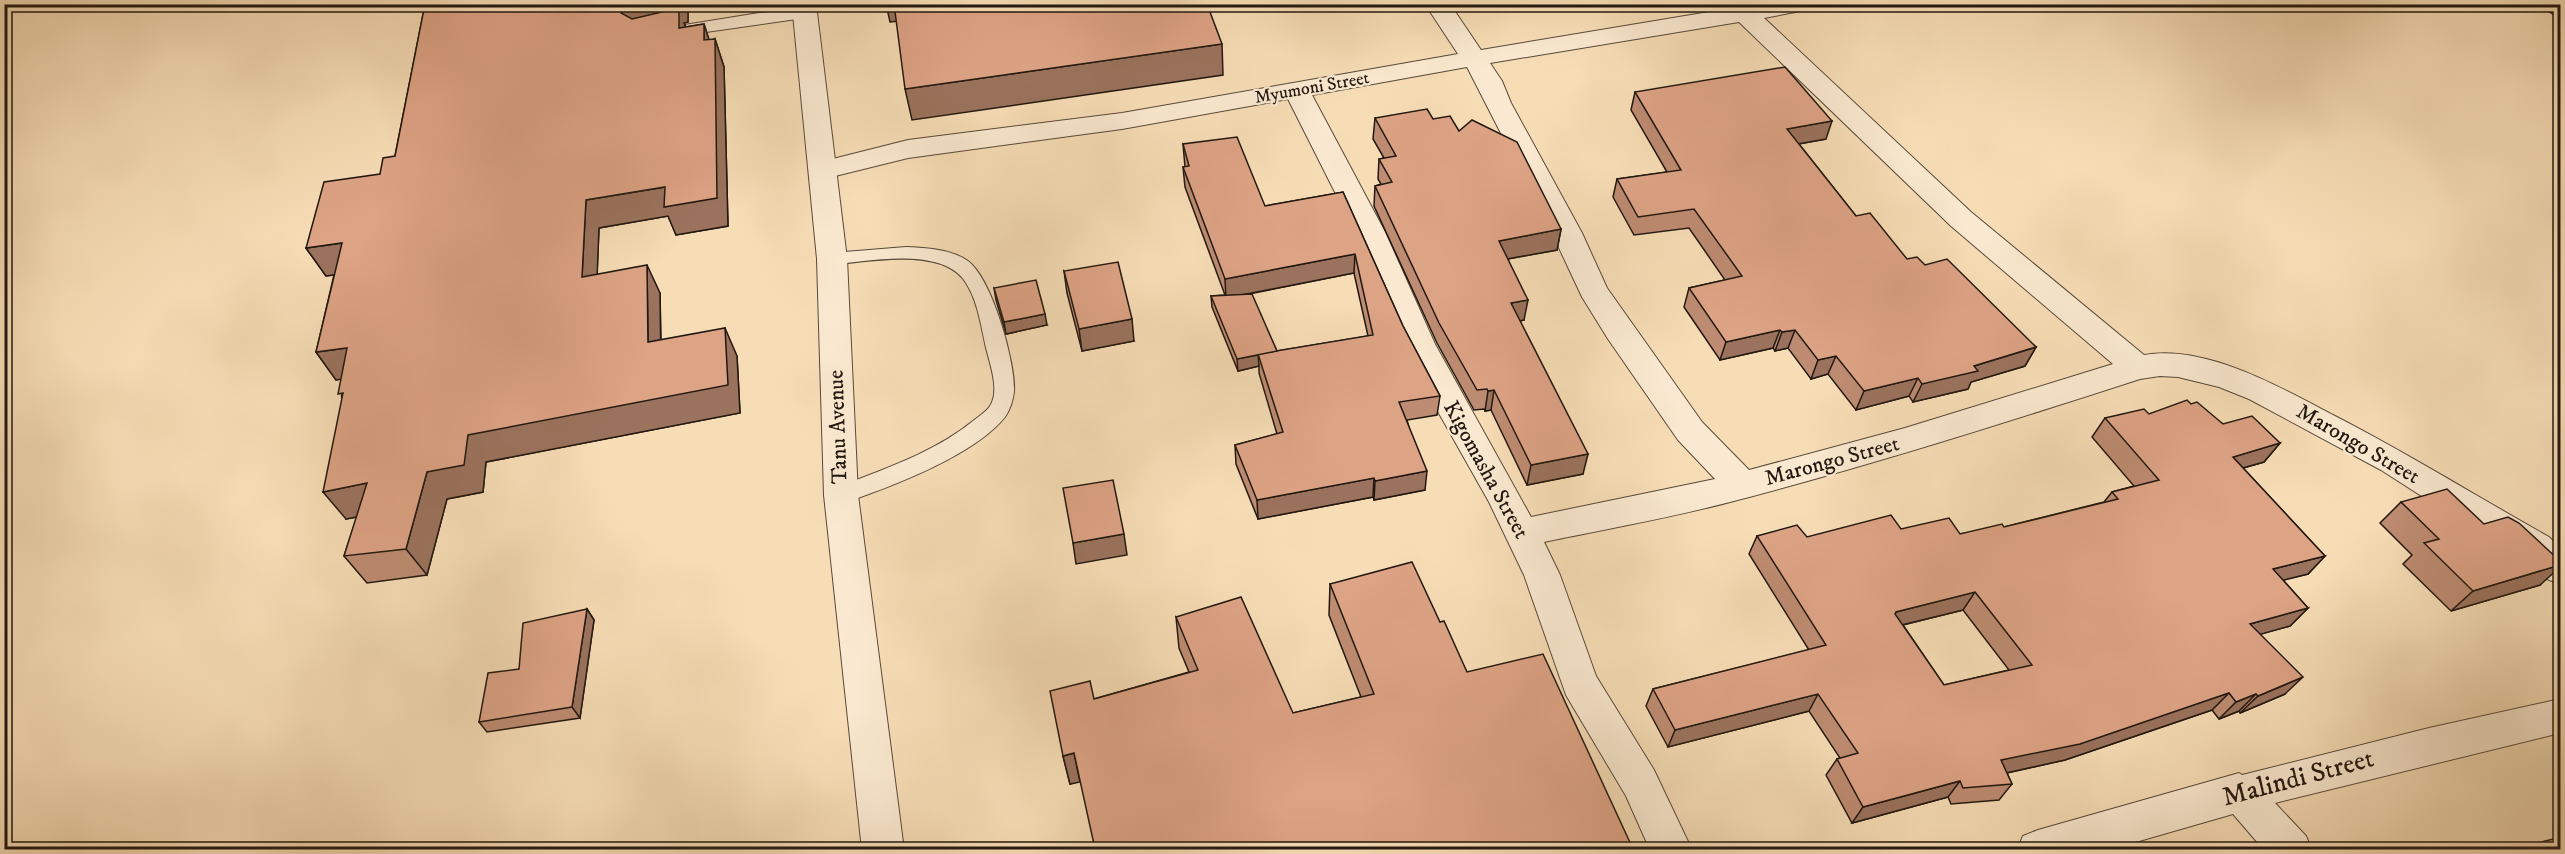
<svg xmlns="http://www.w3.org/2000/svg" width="2565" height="854" font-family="'IM FELL DW Pica',serif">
<rect width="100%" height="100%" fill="#f7ddb6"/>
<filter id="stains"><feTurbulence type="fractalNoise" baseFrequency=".00333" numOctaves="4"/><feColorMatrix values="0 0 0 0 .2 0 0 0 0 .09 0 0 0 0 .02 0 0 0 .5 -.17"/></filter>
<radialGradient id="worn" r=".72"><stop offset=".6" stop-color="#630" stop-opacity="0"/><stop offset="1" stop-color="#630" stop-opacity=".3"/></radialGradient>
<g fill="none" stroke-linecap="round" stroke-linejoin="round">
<g stroke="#57493a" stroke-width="2">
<g id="service">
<polygon points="805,9 813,14 811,17 678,36 670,31 678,26 759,13"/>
<path d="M 906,247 C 926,248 951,249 968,261 C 992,279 1016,363 1014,392 C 1013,400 1010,410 1005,417 C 974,456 888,488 841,504 L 833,501 L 830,495 L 833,489 C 881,470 932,454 973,421 C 978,417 986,412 990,406 C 1000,391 990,364 986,348 C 981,326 978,302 966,283 C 944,246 868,261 832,265 L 825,264 L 823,259 L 825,254 L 832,253 Z"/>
</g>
</g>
<g stroke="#57493a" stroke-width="2">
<g id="minor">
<path d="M 1425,4 L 1450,4 L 1481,50 L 1757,4 L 1814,4 L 1811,9 L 1764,18 L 1971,212 L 2144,355 C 2205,344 2280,387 2333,415 C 2407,453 2476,496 2549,537 L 2560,548 L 2560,584 L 2547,579 L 2523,557 L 2459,520 L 2381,470 L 2249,399 L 2219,387 L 2178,377 L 2160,376 L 2140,379 C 2004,423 1868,466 1730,502 C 1669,518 1606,529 1544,542 L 1560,575 L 1596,676 L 1654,770 L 1692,850 L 1650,850 L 1626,796 L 1566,695 L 1524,575 L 1489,502 L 1432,401 L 1403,344 L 1355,232 L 1288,99 L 1122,129 L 908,158 L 823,179 L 813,176 L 809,170 L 813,164 L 908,140 L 1122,113 L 1458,54 ZM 1739,22 L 1951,226 L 2113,364 L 1905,428 L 1749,470 L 1702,422 L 1607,288 L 1582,233 L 1511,103 L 1502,81 L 1490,63 ZM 1467,67 L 1552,233 L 1582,297 L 1608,339 L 1678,440 L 1715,479 L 1531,517 L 1435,344 L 1385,232 L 1312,95 Z"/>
<polygon points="2560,699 2560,733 2275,803 2306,836 2312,850 2264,850 2233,814 2108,850 2017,850 2023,836 2038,830 2239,773 2242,775 2429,728"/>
</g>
</g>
<g stroke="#57493a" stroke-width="2">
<polygon id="tertiary" points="792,4 816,4 847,259 858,495 904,850 862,850 824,495 817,259"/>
</g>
<use href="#service" fill="#fae9d0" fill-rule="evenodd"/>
<use href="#minor" fill="#fae9d0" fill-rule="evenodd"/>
<use href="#tertiary" fill="#fae9d0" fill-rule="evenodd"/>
</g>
<g fill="#be8c72" stroke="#221811" stroke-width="1.5" fill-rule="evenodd">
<polygon points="425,4 688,4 688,22 684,23 686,27 704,24 709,40 715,39 724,67 728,226 676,235 668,216 599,228 597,274 660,293 661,340 737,356 740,413 486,462 483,492 447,499 427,575 367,583 344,556 357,517 346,519 341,379 336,380 316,352 334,275 326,276 306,248 380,174 395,156"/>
<polygon points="2538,4 2560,4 2560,19"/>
<polygon points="1635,92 1826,139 1799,144 1856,216 1907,259 1925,265 2036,347 2025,366 1971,382 1968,389 1913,402 1909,396 1856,410 1828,374 1811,379 1788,348 1775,351 1773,348 1720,360 1684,307 1689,288 1725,280 1689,228 1634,235 1613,197 1617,179 1667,172 1631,110"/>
<polygon points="1375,118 1433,119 1459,131 1561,229 1557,250 1508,259 1524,320 1520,321 1583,474 1527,485 1491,410 1485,411 1484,409 1474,410 1437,343 1374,206 1375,186 1381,184 1378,179 1379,159 1384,158 1373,139"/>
<path d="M 1183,144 L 1265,206 L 1343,192 L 1403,326 L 1440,396 L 1437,415 L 1407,420 L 1425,490 L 1374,500 L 1373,497 L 1258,519 L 1236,464 L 1235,445 L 1277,434 L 1259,373 L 1259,366 L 1238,371 L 1212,307 L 1211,296 L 1225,295 L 1185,187 L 1183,167 L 1185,167 ZM 1354,273 L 1368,336 L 1277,351 L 1249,294 Z"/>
<polygon points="1064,271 1134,341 1082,351 1067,293"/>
<polygon points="994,288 1047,325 1006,334 996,300"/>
<path d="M 2191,404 L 2223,424 L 2280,443 L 2264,462 L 2243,468 L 2325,556 L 2308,574 L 2283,580 L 2308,608 L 2290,626 L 2260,634 L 2285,694 L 2240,713 L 2239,711 L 2219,719 L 2212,710 L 2065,760 L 2007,773 L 2012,784 L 1999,800 L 1951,804 L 1948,797 L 1852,823 L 1826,775 L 1837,759 L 1840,758 L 1809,711 L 1668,747 L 1646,706 L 1653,689 L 1809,650 L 1749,554 L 1757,536 L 1807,537 L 1901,529 L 1960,534 L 2004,527 L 2104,502 L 2112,492 L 2134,486 L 2092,437 L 2105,418 L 2149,414 ZM 1963,610 L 2009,670 L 1944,685 L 1903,625 Z"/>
<polygon points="2401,502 2540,585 2451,611 2403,564 2412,555 2380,523"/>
<polygon points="1330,584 1440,622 1467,672 1070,784 1063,756 1094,699 1189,672 1179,648 1176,617 1293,713 1361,697 1329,615"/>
<polygon points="587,609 594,620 580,718 487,732 479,722 519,669"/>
</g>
<g fill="#9b725d" stroke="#221811" stroke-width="1.5">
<polygon points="635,4 688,4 688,22 684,23 689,36 635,35 621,13 624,7"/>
<polygon points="886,4 895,4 899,21 890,22"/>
<polygon points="704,24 713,52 704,40"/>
<polygon points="715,39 724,67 728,226 676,235 668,216 599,228 596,305 582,277 586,200 665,187"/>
<polygon points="1222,44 1223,75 912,120 905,89"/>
<polygon points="1832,121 1826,139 1780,147 1787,129"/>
<polygon points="1561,229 1557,250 1496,261 1499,241"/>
<polygon points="342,243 361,271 326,276 306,248"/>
<polygon points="1355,254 1354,273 1226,298 1225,279"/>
<polygon points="647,265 660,293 661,370 648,342"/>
<polygon points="1528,300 1524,320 1507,323 1511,303"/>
<polygon points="1045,314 1047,325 1006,334 1004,322"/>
<polygon points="1132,319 1134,341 1082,351 1079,329"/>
<polygon points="725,328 737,356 740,413 486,462 483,492 447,499 427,575 406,549 427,472 468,435"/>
<polygon points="1780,330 1773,348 1720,360 1726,342"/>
<polygon points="1795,330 1788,348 1775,351 1782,332"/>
<polygon points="2036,347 2025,366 1971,382 1968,389 1913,402 1922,384 1974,366"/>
<polygon points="347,348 367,375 336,380 316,352"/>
<polygon points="1258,355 1259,366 1238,371 1237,359"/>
<polygon points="1836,356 1828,374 1811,379 1818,360"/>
<polygon points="1918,378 1909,396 1856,410 1864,391"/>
<polygon points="1494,390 1491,410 1485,411 1488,391"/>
<polygon points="2280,443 2264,462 2218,475 2233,457"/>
<polygon points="1588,454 1583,474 1527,485 1531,465"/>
<polygon points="1427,471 1425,490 1374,500 1375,481"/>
<polygon points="1374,478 1373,497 1258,519 1257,500"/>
<polygon points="367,483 388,511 346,519 323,492"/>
<polygon points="1124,534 1127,555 1076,564 1073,543"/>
<polygon points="2325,556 2308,574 2256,587 2273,569"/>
<polygon points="2560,565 2560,567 2540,585 2451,611 2473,591"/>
<polygon points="1975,592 1963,610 1885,629 1896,612"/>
<polygon points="2308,608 2290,626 2233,642 2250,624"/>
<polygon points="587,609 594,620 580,718 572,707"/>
<polygon points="2303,677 2285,694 2240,713 2258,696"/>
<polygon points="2229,693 2212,710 2065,760 1988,777 2001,760"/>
<polygon points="1818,694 1809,711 1668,747 1675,730"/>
<polygon points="2256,694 2239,711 2219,719 2236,702"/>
<polygon points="1074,753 1080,782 1070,784 1063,756"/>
<polygon points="1960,781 1948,797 1852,823 1863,807"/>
</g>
<g fill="#dda385" stroke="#221811" stroke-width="1.5" fill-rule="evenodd">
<polygon points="425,4 635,4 624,7 621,13 632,19 679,8 679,28 704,24 704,40 715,39 717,198 664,207 665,187 586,200 582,277 647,265 648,342 725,328 728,385 468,435 464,465 427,472 406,549 344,556 367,483 323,492 343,393 338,394 347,348 316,352 342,243 306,248 324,182 380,174 383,158 395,156"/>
<polygon points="894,4 1207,4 1222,44 905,89"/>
<polygon points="1785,67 1832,121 1787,129 1856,216 1870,213 1907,259 1917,257 1925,265 1947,259 2036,347 1974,366 1978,371 1922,384 1918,378 1864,391 1836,356 1818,360 1795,330 1782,332 1780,330 1726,342 1689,288 1742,276 1694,209 1638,217 1617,179 1681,170 1635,92"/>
<polygon points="1427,109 1433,119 1450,116 1459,131 1472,120 1517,142 1561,229 1499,241 1528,300 1511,303 1588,454 1531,465 1494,390 1488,391 1487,389 1477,390 1439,323 1375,186 1392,182 1379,159 1396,156 1375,118"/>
<polygon points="1237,137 1265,206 1343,192 1403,326 1440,396 1399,402 1427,471 1375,481 1374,478 1257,500 1235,445 1283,432 1258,354 1373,335 1355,254 1225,279 1183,167 1189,166 1183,144"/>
<polygon points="1118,262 1132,319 1079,329 1064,271"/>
<polygon points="1036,280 1045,314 1004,322 994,288"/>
<polygon points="1252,294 1277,351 1237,359 1211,296"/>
<path d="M 2187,400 L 2191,404 L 2197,402 L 2223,424 L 2252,416 L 2280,443 L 2233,457 L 2325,556 L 2273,569 L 2308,608 L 2250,624 L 2303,677 L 2258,696 L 2256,694 L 2236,702 L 2229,693 L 2080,744 L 2001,760 L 2012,784 L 1963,788 L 1960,781 L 1863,807 L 1837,759 L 1858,753 L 1818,694 L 1675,730 L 1653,689 L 1826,645 L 1757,536 L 1797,525 L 1807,537 L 1891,515 L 1901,529 L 1949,518 L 1960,534 L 2002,524 L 2004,527 L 2118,499 L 2112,492 L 2159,480 L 2105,418 L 2144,409 L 2149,414 ZM 1975,592 L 2032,665 L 1944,685 L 1895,614 L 1896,612 Z"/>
<polygon points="1113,480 1124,534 1073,543 1063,488"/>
<polygon points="2447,489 2484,524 2508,517 2519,523 2560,561 2560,565 2473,591 2424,543 2439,539 2401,502"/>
<polygon points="1412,562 1440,622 1444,621 1467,672 1543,654 1633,849 1095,849 1074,753 1063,756 1050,691 1090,681 1094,699 1198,670 1176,617 1241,597 1293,713 1374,694 1330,584"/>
<polygon points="587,609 572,707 479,722 488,673 519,669 523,623"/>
<polygon points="2557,838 2560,841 2560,849 2519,849 2518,848"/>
<polygon points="637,846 637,849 625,849"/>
</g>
<g text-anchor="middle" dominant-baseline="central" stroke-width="4.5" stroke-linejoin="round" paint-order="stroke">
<g font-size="18" fill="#221811" stroke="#fae9d0">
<text transform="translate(1312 88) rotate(-10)">Myumoni Street</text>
</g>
<g font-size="22" fill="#221811" stroke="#fae9d0">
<text transform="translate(838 427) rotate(-92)">Tanu Avenue</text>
<text transform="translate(2358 444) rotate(30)">Marongo Street</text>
<text transform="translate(1832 461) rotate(-15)">Marongo Street</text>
<text transform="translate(1486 470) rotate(61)">Kigomasha Street</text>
</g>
<g font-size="27" fill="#221811" stroke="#fae9d0">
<text transform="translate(2298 778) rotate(-15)">Malindi Street</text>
</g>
</g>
<rect width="2565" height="854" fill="none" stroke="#f7ddb6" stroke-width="24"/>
<rect x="6" y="6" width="2553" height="842" fill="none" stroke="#221811" stroke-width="3"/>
<rect x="12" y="12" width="2541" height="830" fill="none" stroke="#221811" stroke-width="1.5"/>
<rect width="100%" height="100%" filter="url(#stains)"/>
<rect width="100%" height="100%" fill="url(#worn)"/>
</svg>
